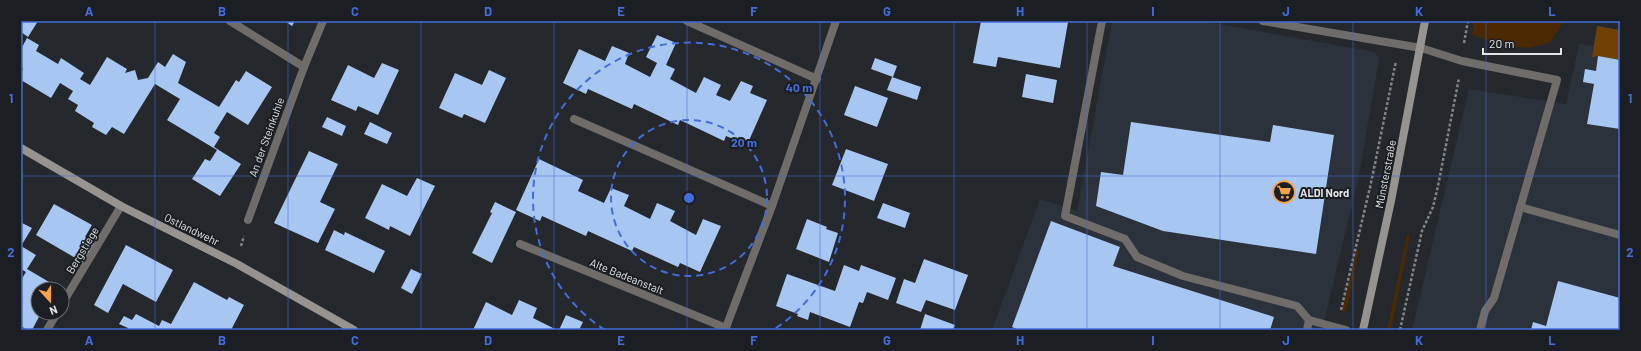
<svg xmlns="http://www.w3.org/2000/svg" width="1641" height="351" font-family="Barlow,sans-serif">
<rect width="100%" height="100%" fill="#25282d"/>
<g fill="#2c323c">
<polygon points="1112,21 1202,21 1375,52 1379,60 1359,175 1322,330 992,330 1040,199 1077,211"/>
<polygon points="1579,44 1620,50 1620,330 1412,330 1469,89 1566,104"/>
</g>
<g fill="#4a2903">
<polygon points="1474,21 1564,21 1550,43 1528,48 1498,45 1472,34"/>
<polygon points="1407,234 1410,235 1391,330 1387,330"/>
<polygon points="1356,251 1359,251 1346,312 1342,311"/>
</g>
<polygon fill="#714004" points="1597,26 1620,30 1620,60 1598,56 1592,57"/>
<g fill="#a8c6f2">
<polygon points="22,21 38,21 28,37 21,32"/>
<polygon points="285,21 295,21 292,26"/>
<polygon points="981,21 1068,22 1060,68 998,57 996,67 973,63"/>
<polygon points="657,35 676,43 666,65 675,69 670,79 696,93 704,77 721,85 716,95 730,101 741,81 753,86 750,93 767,100 747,145 726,136 724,141 680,120 678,125 634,104 632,109 588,89 586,94 563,83 579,49 605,61 612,46 629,53 625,64 650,77 657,63 646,57"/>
<polygon points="27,38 39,45 36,51 58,64 61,58 84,73 80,79 90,85 107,57 127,69 125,73 135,70 138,80 148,78 158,62 165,67 173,54 186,62 178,83 219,107 236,80 239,82 246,71 272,87 248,125 227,112 214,133 220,137 214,147 241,164 220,196 192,179 205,159 210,161 217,150 167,120 180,99 155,84 124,134 112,127 106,135 92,127 94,123 75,111 78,105 68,99 73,91 60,83 51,98 21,80 21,73 23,69 21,67 21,49"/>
<polygon points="1598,56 1620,60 1620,129 1587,124 1594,84 1583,82 1585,69 1596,71"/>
<polygon points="875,58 897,66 893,77 871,69"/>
<polygon points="382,63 399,70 378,115 358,106 356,111 331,100 348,65 374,78"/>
<polygon points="489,70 506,78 485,123 464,114 462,118 439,108 455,73 482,85"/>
<polygon points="1026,74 1057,80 1053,103 1022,97"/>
<polygon points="892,77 921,87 917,100 887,90"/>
<polygon points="855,86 888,98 877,127 844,115"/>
<polygon points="327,117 346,126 342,136 322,127"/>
<polygon points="370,122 392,133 387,144 364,134"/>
<polygon points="1131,122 1270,142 1273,125 1334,135 1316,254 1163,231 1096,206 1101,172 1123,175"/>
<polygon points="846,149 888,164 874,201 832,185"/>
<polygon points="309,151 338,164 320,202 335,209 318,243 274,223"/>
<polygon points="539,159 583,180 578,191 604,203 611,188 629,195 624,206 650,219 657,203 675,211 670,221 696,235 703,219 721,226 700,272 680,263 678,267 634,247 632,251 588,231 586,236 542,216 540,221 516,210"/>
<polygon points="417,178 435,186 410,236 390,226 389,230 365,218 382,184 407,196"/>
<polygon points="495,202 516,212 492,263 472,253 492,213 490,212"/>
<polygon points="883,203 910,213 905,228 877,218"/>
<polygon points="54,204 92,225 85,237 95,243 84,263 36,235"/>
<polygon points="807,219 827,227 826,229 838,233 829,262 796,249"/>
<polygon points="1051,221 1120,247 1113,266 1274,317 1270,330 1019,330 1012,327"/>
<polygon points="22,223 32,228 21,246 36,255 27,269 56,286 54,289 38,289 38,313 41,313 32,330 27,330 21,326 21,280 26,272 21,269 21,224"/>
<polygon points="334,230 344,235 345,232 385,251 374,273 325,250"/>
<polygon points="126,245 173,270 156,302 123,284 108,313 94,305"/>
<polygon points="924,259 968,275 955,310 926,300 921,312 896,303 904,279 915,283"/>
<polygon points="844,265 859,271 861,265 896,278 888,300 867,292 863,303 859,302 850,327 810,312 808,320 797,316 798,314 776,306 787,274 835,291"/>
<polygon points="411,269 422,274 412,294 401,288"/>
<polygon points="1558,281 1620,298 1620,330 1531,330 1533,322 1546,326"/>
<polygon points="194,282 227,300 229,297 244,305 231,330 127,330 128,328 119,324 124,316 132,320 136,314 159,326 162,320 171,324"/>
<polygon points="519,300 537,308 533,318 557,330 473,330 486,302 512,315"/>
<polygon points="925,314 955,325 953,330 920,330"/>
<polygon points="566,315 583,322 579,330 559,330"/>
</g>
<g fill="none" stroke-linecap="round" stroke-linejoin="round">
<g stroke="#818388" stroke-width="2.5" stroke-dasharray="3 2" stroke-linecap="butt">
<polyline points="1464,43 1468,21"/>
<polyline points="241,246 244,236"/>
<polyline points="1341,310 1371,183 1396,61"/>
<polyline points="1400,330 1422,231 1433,207 1438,186 1459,78"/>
</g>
<g stroke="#6f6c6a" stroke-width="8">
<polyline points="1102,21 1065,216 1125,239 1137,257 1183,276 1297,306 1309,320 1346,330"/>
<polyline points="1421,48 1462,61 1557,80 1494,298 1485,311 1480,330"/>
<polyline points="1520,207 1620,235"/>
<polyline points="1307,330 1309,320"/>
</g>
<g stroke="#6f6c6a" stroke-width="8">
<polyline points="230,21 304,67"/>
<polyline points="687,21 817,79"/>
<polyline points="1263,21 1421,48"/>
<polyline points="574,119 772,206"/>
<polyline points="248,220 304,67 323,21"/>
<polyline points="520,244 726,328"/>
<polyline points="62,304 121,206"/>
<polyline points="47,330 57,313"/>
<polyline points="725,330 772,206 836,21"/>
</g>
<g stroke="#979390" stroke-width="8">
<polyline points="21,148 121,206 237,264 354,330"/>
<polyline points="1363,330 1391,201 1425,21"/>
</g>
</g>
<path fill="none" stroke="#446cdb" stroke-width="1" stroke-opacity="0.55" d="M 155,21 L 155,330M 288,21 L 288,330M 421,21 L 421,330M 554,21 L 554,330M 687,21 L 687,330M 820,21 L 820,330M 954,21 L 954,330M 1087,21 L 1087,330M 1220,21 L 1220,330M 1353,21 L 1353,330M 1486,21 L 1486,330M 21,176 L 1620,176"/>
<g fill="none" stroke="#446cdb" stroke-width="2" stroke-dasharray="7 5">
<circle cx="689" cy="198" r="78"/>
<path d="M605 330A156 156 0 1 1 773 330"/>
</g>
<defs>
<g id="supermarket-ring" transform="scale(1.15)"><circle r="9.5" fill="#1b1e23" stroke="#f7a149" stroke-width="1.5"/><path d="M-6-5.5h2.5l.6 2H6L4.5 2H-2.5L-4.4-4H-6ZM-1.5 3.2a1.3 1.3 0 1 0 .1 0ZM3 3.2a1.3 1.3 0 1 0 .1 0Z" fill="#f7a149"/></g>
</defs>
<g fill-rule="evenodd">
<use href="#supermarket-ring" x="1284" y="192"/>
</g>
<g text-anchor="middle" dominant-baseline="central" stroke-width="4" stroke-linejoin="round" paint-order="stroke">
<g font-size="11" fill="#e2e4e8" stroke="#1b1e23">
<text transform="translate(266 137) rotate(-70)">An der Steinkuhle</text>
<text transform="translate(1385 174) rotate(-79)">Münsterstraße</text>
<text transform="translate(192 229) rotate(26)">Ostlandwehr</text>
<text transform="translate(82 250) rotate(-59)">Bergstiege</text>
<text transform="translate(627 276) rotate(22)">Alte Badeanstalt</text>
</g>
<g font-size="11" font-weight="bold" fill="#e2e4e8" stroke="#1b1e23" text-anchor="start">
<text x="1300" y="192">ALDI Nord</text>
</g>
</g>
<circle cx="689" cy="198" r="6" fill="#446cdb" stroke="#1b1e23" stroke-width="2"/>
<g font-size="12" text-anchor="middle" font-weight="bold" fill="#446cdb" stroke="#1b1e23" stroke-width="4" stroke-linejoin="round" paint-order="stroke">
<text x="799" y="92">40 m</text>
<text x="744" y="147">20 m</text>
</g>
<rect width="1641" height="351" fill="none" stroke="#1b1e23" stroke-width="44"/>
<g transform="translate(50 301) rotate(159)"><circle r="19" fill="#1b1e23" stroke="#6b6d72"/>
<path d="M0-3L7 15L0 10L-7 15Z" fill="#f7a149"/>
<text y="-6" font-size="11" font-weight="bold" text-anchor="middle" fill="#e2e4e8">N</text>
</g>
<path d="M1483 48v6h78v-6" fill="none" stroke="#e2e4e8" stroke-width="2"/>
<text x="1489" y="48" font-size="12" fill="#e2e4e8" stroke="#1b1e23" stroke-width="3" paint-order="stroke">20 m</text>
<rect x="22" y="22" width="1597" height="307" fill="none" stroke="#446cdb" stroke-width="1.5"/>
<g font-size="13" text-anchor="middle" font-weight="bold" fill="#446cdb">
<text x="89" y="16">A</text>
<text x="222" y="16">B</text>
<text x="355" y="16">C</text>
<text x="488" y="16">D</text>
<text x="621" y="16">E</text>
<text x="754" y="16">F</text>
<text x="887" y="16">G</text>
<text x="1020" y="16">H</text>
<text x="1153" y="16">I</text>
<text x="1286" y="16">J</text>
<text x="1419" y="16">K</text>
<text x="1552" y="16">L</text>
<text x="11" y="103">1</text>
<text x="1630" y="103">1</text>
<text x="11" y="257">2</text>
<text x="1630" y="257">2</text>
<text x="89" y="345">A</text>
<text x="222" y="345">B</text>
<text x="355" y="345">C</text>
<text x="488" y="345">D</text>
<text x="621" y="345">E</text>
<text x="754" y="345">F</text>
<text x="887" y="345">G</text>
<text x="1020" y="345">H</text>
<text x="1153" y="345">I</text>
<text x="1286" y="345">J</text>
<text x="1419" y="345">K</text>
<text x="1552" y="345">L</text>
</g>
</svg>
